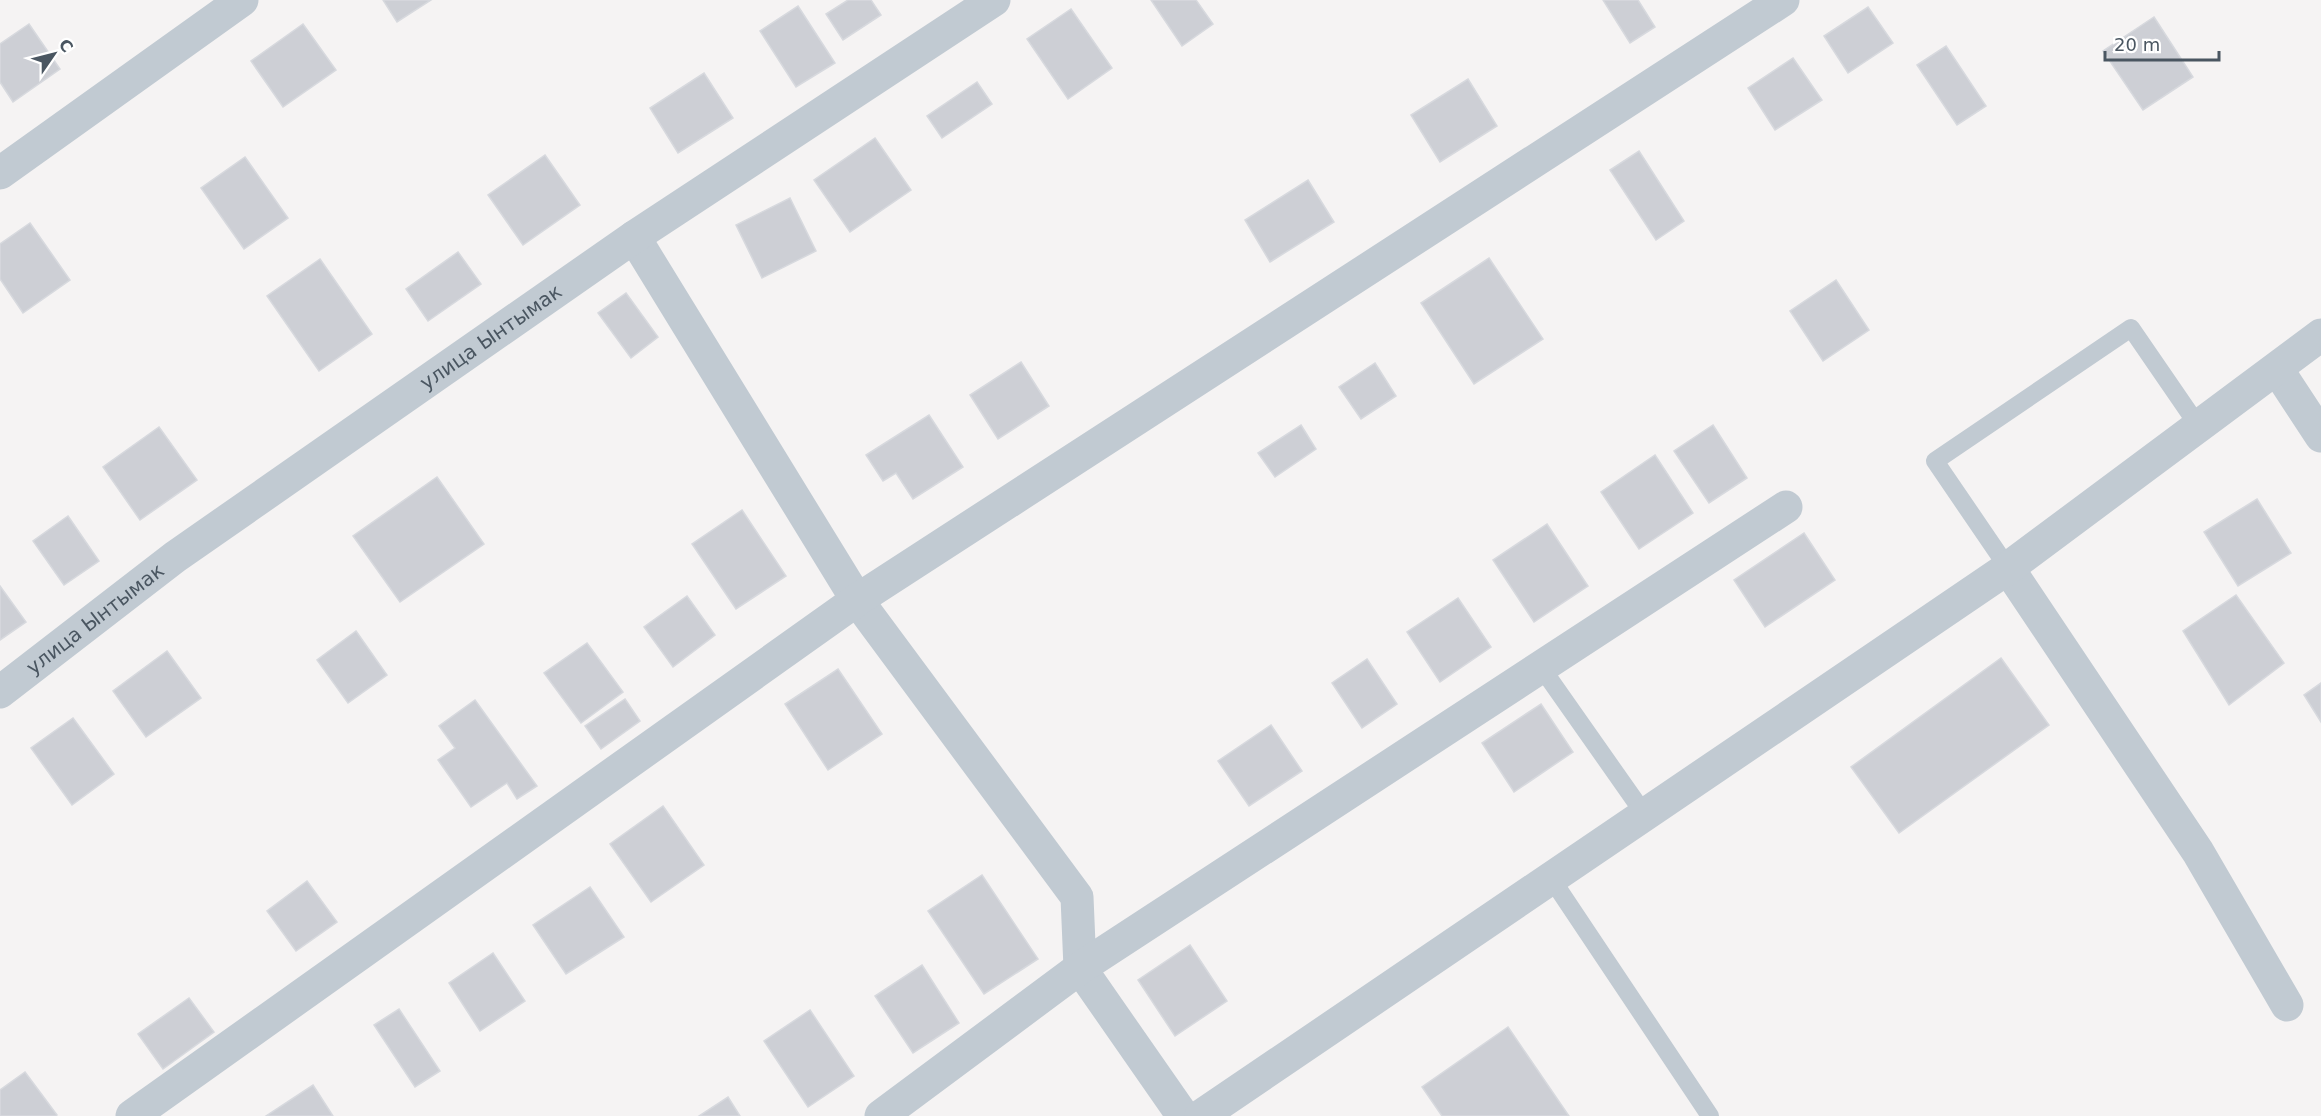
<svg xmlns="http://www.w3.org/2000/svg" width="2321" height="1116" font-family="'DejaVu Sans',sans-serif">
<rect width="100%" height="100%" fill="#f5f3f3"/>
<g fill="#cdcfd5" stroke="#d7d9de" stroke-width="1.5">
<polygon points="383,0 431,0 397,22"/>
<polygon points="848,0 871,0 881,15 843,40 826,14"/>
<polygon points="1151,0 1196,0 1213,24 1182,46"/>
<polygon points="1603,0 1638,0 1655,27 1630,43"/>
<polygon points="798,6 835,63 796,87 760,31"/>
<polygon points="1868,7 1893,43 1848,73 1824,36"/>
<polygon points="1071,9 1112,68 1068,99 1027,39"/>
<polygon points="2154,17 2193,77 2143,110 2103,51"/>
<polygon points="29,24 60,69 13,102 0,82 0,44"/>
<polygon points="303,24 336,70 283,107 251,61"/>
<polygon points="1946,46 1986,106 1957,125 1917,65"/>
<polygon points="1793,58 1822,100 1775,130 1748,88"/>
<polygon points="704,73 733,118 678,153 650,108"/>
<polygon points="1468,79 1497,126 1440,162 1411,115"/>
<polygon points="977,82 992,104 942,138 927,116"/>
<polygon points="875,138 911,190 850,232 814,180"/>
<polygon points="1639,151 1684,221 1656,240 1610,170"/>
<polygon points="545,155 580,205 523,245 488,195"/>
<polygon points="245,157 288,218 244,249 201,188"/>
<polygon points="1308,180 1334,222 1270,262 1245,220"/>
<polygon points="790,198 816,251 762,278 736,225"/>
<polygon points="30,223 70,280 23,313 0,279 0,244"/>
<polygon points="458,252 481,284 428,321 406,289"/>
<polygon points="1489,258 1543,339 1474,384 1421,303"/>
<polygon points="320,259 372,334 319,371 267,296"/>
<polygon points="1836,280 1869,330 1823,361 1790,311"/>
<polygon points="626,293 658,337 631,358 598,313"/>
<polygon points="1021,362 1049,406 998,439 970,395"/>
<polygon points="1375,363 1396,396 1361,419 1339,387"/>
<polygon points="929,415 963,467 913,499 896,473 883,481 866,455"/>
<polygon points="1301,425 1316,449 1275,477 1258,453"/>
<polygon points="1713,425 1747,478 1709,503 1674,451"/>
<polygon points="159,427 197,480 140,520 103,467"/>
<polygon points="1655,455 1693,513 1639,549 1601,492"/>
<polygon points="437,477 484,544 400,602 353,536"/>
<polygon points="2257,499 2291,553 2238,586 2204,532"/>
<polygon points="742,510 786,576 736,609 692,544"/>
<polygon points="68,516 99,561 64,585 33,541"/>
<polygon points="1547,524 1588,586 1534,622 1493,560"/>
<polygon points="1804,533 1835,580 1765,627 1734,580"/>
<polygon points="0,586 26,622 0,640"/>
<polygon points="2236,595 2284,663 2229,705 2183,631"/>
<polygon points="687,596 715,635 673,667 644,627"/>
<polygon points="1458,598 1491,647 1440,682 1407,632"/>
<polygon points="356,631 387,675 348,703 317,660"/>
<polygon points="587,643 623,692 581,723 544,673"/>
<polygon points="167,651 201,698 146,737 113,691"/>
<polygon points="2001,658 2049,725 1899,833 1851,767"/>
<polygon points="1367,659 1397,704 1362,728 1332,683"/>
<polygon points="838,669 882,734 828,770 785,704"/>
<polygon points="2321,683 2321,722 2304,695"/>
<polygon points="625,699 640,721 601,749 585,726"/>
<polygon points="475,700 537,786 517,799 507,783 471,807 438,760 455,748 439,726"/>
<polygon points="1541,704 1573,752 1514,792 1482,743"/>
<polygon points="73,718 114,774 72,805 31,748"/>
<polygon points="1271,725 1302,771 1249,806 1218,761"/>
<polygon points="663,806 704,865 651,902 610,844"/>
<polygon points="982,875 1038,959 984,994 928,911"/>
<polygon points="307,881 337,922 296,951 267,911"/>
<polygon points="590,887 624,937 566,974 533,925"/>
<polygon points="1190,945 1227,1001 1175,1036 1138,980"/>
<polygon points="493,953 525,1001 480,1031 449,983"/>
<polygon points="922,965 959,1023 913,1053 875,996"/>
<polygon points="189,998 214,1032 163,1069 138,1034"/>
<polygon points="399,1009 440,1071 415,1087 374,1025"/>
<polygon points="810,1010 854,1076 808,1107 764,1041"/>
<polygon points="1508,1027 1569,1116 1442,1116 1422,1087"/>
<polygon points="25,1072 57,1115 56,1116 0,1116 0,1090"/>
<polygon points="313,1085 333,1116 266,1116"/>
<polygon points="728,1097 740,1116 699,1116"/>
</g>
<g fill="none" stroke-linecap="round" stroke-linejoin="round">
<g stroke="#c1cad2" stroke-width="18">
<polyline points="2008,568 1935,461 2131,328 2199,427"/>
<polyline points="1541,667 1645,815"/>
<polyline points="1551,878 1710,1116"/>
</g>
<g stroke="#c1cad2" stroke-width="33">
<polyline points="0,173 242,0"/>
<polyline points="634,237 857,600 1077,897 1080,968 1183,1116"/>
<polyline points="2277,369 2321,436"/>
<polyline points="2008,568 2198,852 2287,1005"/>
<path id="s1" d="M 0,692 L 175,557 L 634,237 L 994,0"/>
<polyline points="132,1116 857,600 1783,0"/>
<polyline points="881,1116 1080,968 1786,507"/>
<polyline points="1201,1116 2008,568 2321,335"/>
</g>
</g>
<g text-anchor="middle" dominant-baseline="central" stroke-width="4.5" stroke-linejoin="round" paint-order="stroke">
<g font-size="20" fill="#4a5661" stroke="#fff">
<text stroke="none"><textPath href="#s1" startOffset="606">улица Ынтымак</textPath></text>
<text stroke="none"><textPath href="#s1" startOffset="120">улица Ынтымак</textPath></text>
</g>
</g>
<g transform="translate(54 54) rotate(55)" stroke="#ffffff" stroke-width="4.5" paint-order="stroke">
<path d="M0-4.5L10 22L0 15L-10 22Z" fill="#4a5661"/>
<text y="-9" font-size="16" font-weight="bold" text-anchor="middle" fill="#4a5661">С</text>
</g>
<path d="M2105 51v9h114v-9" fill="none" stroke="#4a5661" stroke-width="3"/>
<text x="2114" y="51" font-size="18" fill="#4a5661" stroke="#ffffff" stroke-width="4.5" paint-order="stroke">20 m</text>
</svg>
